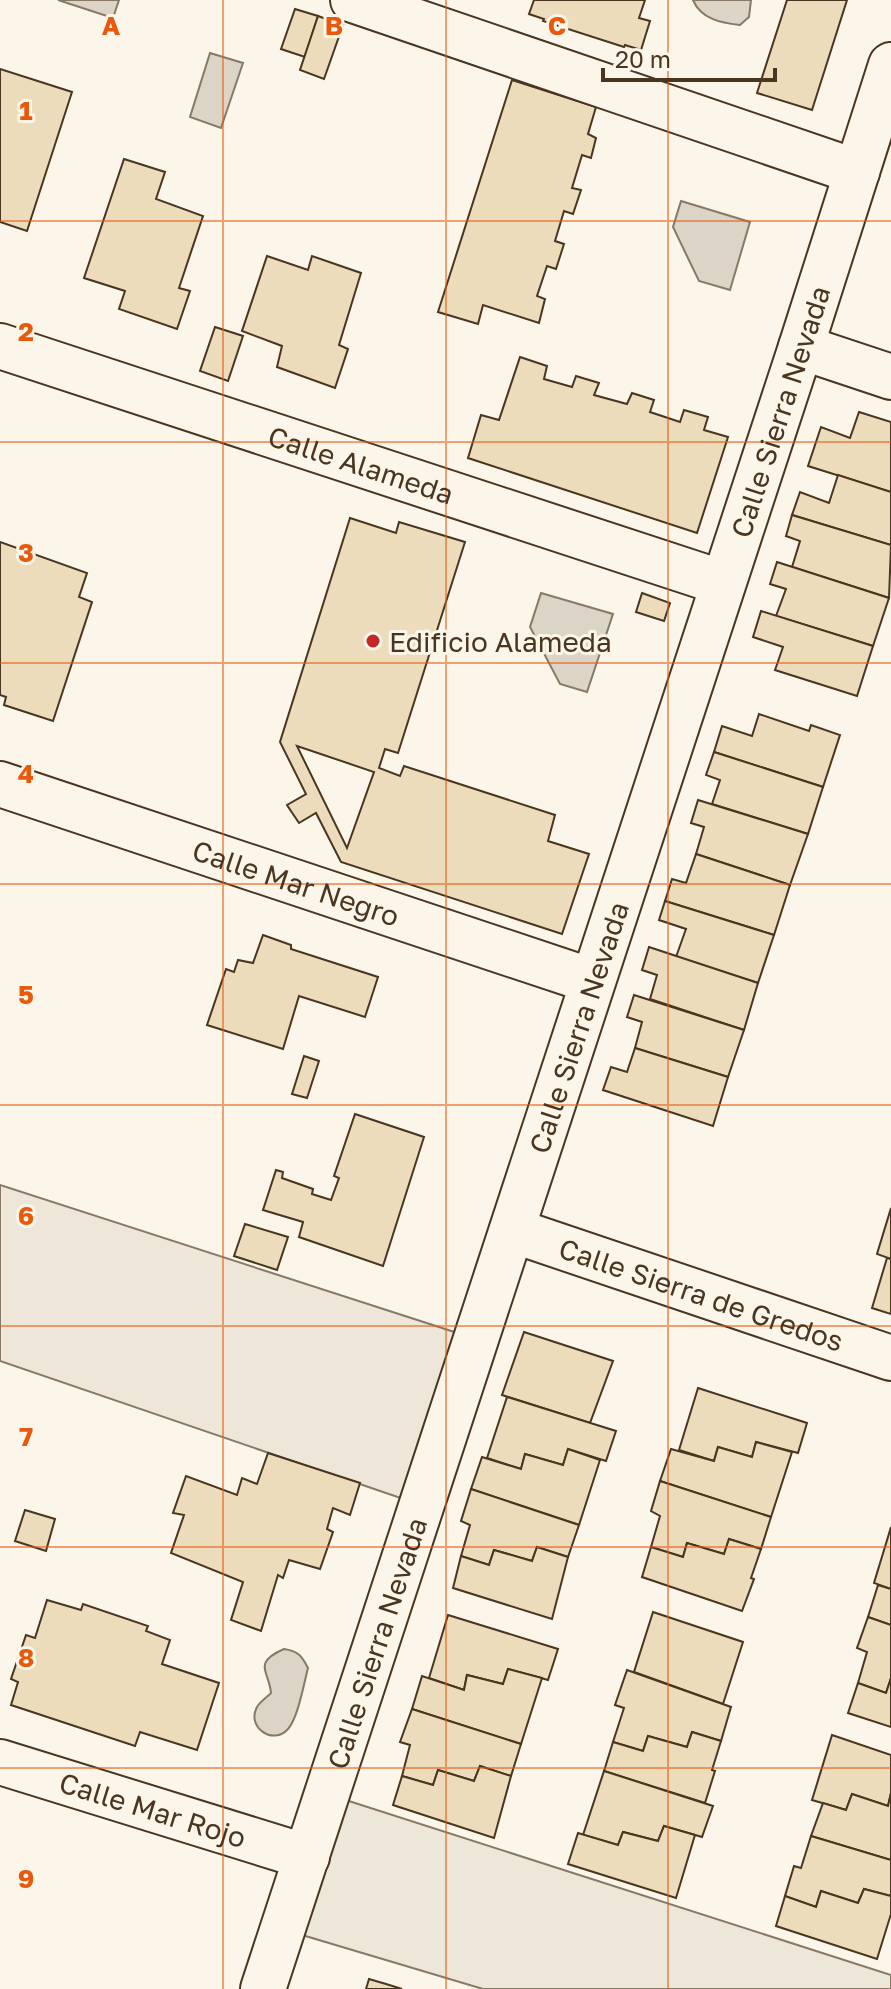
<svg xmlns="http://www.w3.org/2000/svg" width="891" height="1989" font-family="'Golos Text',sans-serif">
<rect width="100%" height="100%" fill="#fbf6e9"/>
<polygon fill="#ede6d9" stroke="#887966" stroke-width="2" points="0,1185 476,1339 421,1505 0,1361"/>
<polygon fill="#ede7d9" stroke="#887966" stroke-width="2" points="327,1794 891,1975 891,1989 483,1989 282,1929"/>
<g fill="#dcd4c6" stroke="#887966" stroke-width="2">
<polygon points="58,0 119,0 113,18"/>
<path d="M 693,0 L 751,0 L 749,17 L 740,25 C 721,23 701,19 693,0 Z"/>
<polygon points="210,53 243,63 221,128 190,117"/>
<polygon points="681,201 750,222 730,290 699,281 673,227"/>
<polygon points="541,593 613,614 587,692 560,684 530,627"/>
<path d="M 284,1649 C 298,1651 302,1656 308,1668 C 304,1683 298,1718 288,1729 C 273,1746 246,1727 257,1707 C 260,1702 267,1697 271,1693 C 269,1671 252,1663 284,1649 Z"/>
</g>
<g fill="#ecdcbc" stroke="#4a3520" stroke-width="2" fill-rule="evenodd">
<polygon points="534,0 645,0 639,18 650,21 641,50 625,45 624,47 543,21 544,19 529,14"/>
<polygon points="787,0 847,0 812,110 757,93"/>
<polygon points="295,9 318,16 305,57 281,49"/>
<polygon points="318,16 343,25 324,79 300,70"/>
<polygon points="0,69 72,92 27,231 0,222"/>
<polygon points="512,80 596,107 588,134 596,138 591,158 582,155 572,188 581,190 573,214 564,211 555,241 564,244 556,269 547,266 537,296 545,299 539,323 483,305 478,324 438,312"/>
<polygon points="124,159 165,172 156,199 203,216 179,288 190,291 177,329 119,309 125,291 84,278"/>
<polygon points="267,256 308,270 312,256 361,273 339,345 348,349 335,388 277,367 282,346 242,331"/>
<polygon points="215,327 243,336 228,381 200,371"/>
<polygon points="520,357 547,366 544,379 572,387 576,376 599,383 594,395 627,404 632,393 654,400 650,412 680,422 684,410 708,417 704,430 728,437 697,533 468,458 481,415 499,420"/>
<polygon points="859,412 891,422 891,492 808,466 821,427 850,438"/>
<polygon points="838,475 891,492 891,545 792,515 800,492 829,503"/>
<polygon points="792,515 891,545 889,598 792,567 800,541 786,536"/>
<path d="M 350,518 L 396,533 L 399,522 L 465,542 L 398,753 L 385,749 L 379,768 L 400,776 L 404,766 L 555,815 L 548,841 L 589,854 L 562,934 L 341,862 L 316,813 L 299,823 L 287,805 L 306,794 L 280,742 ZM 297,746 L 374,772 L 347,848 Z"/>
<polygon points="0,542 87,573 79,597 92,602 53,721 4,705 6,697 0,695"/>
<polygon points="777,562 889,598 873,646 776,616 786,589 770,584"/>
<polygon points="642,593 670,603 664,621 636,612"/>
<polygon points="761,611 873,646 857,696 775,670 783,647 753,637"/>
<polygon points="759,714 809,731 811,725 840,735 823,787 714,752 722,726 752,736"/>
<polygon points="714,752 823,787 808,834 712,804 720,780 706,775"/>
<polygon points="698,800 808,834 790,885 696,854 704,827 691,823"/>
<polygon points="696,854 790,885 774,935 665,901 672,879 686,883"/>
<polygon points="665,901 774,935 758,983 676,957 686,929 659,920"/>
<polygon points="263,935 291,945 291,949 378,977 365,1017 299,996 283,1049 207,1025 226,969 234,972 238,960 253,963"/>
<polygon points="649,947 758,983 744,1030 650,999 657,975 642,970"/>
<polygon points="634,995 744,1030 728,1077 635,1048 642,1022 627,1017"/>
<polygon points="635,1048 728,1077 713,1126 603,1090 611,1067 627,1072"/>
<polygon points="304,1056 319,1061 307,1098 292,1094"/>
<polygon points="355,1114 424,1137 383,1266 299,1237 303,1222 263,1210 276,1170 283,1172 282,1178 313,1189 312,1194 331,1200 339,1178 334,1176"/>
<polygon points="891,1208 891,1259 877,1254"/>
<polygon points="245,1224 288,1237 277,1270 234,1256"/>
<polygon points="887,1258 891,1259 891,1314 872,1308"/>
<polygon points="524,1332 613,1361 590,1423 502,1395"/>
<polygon points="698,1388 807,1423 798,1453 756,1442 752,1457 718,1447 714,1461 679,1450"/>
<polygon points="507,1397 616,1431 606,1461 568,1449 563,1465 525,1454 521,1469 487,1458"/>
<polygon points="756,1442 792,1452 771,1517 660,1481 671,1449 714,1461 718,1447 752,1457"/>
<polygon points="568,1449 600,1460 579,1525 471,1489 482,1457 521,1469 525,1454 563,1465"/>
<polygon points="268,1453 360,1483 350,1515 333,1508 327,1529 333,1532 320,1569 289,1560 283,1578 278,1575 261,1631 231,1620 243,1582 171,1553 184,1515 173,1513 186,1476 237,1495 242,1478 257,1484"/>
<polygon points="660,1481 771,1517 761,1549 729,1539 724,1554 687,1543 683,1557 651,1547 660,1516 651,1511"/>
<polygon points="471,1489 579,1525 568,1557 537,1547 532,1561 494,1550 489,1565 461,1556 470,1525 461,1521"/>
<polygon points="25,1510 55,1519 46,1551 15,1541"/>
<polygon points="891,1527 891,1589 874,1583"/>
<polygon points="729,1539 761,1549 751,1578 754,1579 742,1611 642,1577 651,1547 683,1557 687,1543 724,1554"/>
<polygon points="537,1547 568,1557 552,1619 453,1588 461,1556 489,1565 494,1550 532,1561"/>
<polygon points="878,1585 891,1589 891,1625 868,1617"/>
<polygon points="47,1600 81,1610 83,1604 148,1626 146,1631 170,1640 162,1664 219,1683 197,1750 140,1732 135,1746 11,1705 18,1682 11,1679 26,1635 35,1638"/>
<polygon points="653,1612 743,1642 723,1704 634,1672"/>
<polygon points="448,1615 558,1649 548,1680 508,1669 503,1684 467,1675 464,1690 429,1678"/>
<polygon points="868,1617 891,1625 891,1678 886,1693 858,1683 867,1652 857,1648"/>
<polygon points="508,1669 542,1678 521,1744 412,1709 422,1676 464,1690 467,1675 503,1684"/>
<polygon points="627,1670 731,1707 721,1741 692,1732 687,1747 648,1736 643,1751 613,1742 624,1708 615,1705"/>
<polygon points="891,1678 891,1727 848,1713 858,1683 886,1693"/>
<polygon points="412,1709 521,1744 511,1776 480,1766 474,1781 438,1770 433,1785 402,1776 410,1745 400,1742"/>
<polygon points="692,1732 721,1741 712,1770 715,1771 705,1803 604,1771 613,1742 643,1751 648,1736 687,1747"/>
<polygon points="832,1735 891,1755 891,1793 888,1806 852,1794 846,1810 812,1800"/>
<polygon points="480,1766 511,1776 494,1838 393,1805 402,1776 433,1785 438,1770 474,1781"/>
<polygon points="604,1771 713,1806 702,1837 664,1826 658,1841 623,1832 618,1845 583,1835"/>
<polygon points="891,1793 891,1860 811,1836 823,1803 846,1810 852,1794 888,1806"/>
<polygon points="664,1826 695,1835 676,1898 568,1864 578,1833 618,1845 623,1832 658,1841"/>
<polygon points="811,1836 891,1860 891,1896 864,1889 858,1903 821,1891 816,1907 785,1896 794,1866 801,1868"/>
<polygon points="864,1889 891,1896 891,1914 877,1959 776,1926 785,1896 816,1907 821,1891 858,1903"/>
<polygon points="369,1979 386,1984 402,1989 366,1989"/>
</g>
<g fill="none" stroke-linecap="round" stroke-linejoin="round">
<g stroke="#4a3520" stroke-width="48">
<g id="minor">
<polyline points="353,0 857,172"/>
<path id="s1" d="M 0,346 L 723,583"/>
<polyline points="801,347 891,377"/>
<path id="s2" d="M 0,784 L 592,981"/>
<path id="s3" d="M 512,1230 L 891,1358"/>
<path id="s4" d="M 0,1762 L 307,1857"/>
<path id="s5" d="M 263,1989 L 801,347 L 891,65"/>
</g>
</g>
<use href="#minor" stroke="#fbf6e9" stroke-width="44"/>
</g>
<path fill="none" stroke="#e8590c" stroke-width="2" stroke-opacity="0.55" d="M 223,0 L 223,1989M 446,0 L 446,1989M 668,0 L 668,1989M 0,221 L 891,221M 0,442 L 891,442M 0,663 L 891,663M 0,884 L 891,884M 0,1105 L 891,1105M 0,1326 L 891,1326M 0,1547 L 891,1547M 0,1768 L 891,1768"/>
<circle fill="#c62828" stroke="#fbf6e9" stroke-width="3" cx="373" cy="641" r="8"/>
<g text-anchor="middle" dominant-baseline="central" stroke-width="6" stroke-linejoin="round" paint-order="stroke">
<g font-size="28" fill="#4a3520" stroke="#fbf6e9">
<text stroke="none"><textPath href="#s5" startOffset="1660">Calle Sierra Nevada</textPath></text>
<text stroke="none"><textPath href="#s1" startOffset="380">Calle Alameda</textPath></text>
<text stroke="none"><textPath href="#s2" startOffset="312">Calle Mar Negro</textPath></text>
<text stroke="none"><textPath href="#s5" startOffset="1012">Calle Sierra Nevada</textPath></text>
<text stroke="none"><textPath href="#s3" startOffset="200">Calle Sierra de Gredos</textPath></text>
<text stroke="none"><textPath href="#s5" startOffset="364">Calle Sierra Nevada</textPath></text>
<text stroke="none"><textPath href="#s4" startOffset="160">Calle Mar Rojo</textPath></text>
</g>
<g font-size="28" fill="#4a3520" stroke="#fbf6e9" text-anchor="start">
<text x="389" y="641">Edificio Alameda</text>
</g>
</g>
<g font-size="26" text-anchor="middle" font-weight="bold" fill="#e8590c" stroke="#fbf6e9" stroke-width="6" stroke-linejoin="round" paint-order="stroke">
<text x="111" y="35">A</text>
<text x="334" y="35">B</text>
<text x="557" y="35">C</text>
<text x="26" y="120">1</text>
<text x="26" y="341">2</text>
<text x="26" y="562">3</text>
<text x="26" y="783">4</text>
<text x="26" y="1004">5</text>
<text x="26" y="1225">6</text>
<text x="26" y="1446">7</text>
<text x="26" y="1667">8</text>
<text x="26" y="1888">9</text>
</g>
<path d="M603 68v12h172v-12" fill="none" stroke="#4a3520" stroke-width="4"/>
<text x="615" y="68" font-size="24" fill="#4a3520" stroke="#fbf6e9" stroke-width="6" paint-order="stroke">20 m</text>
</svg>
